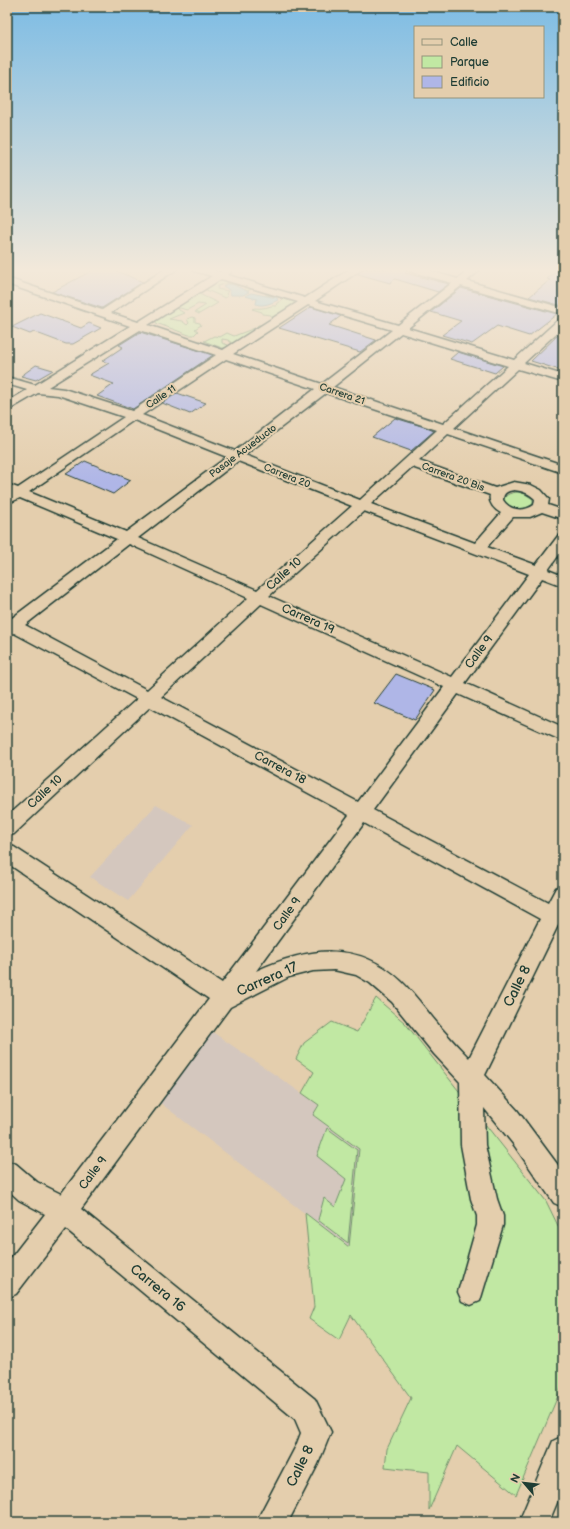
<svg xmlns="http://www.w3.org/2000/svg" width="570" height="1529" font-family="'Balsamiq Sans',sans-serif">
<rect width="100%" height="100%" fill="#e4cead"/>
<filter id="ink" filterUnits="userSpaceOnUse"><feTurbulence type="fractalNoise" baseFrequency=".025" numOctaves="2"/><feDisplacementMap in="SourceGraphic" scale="8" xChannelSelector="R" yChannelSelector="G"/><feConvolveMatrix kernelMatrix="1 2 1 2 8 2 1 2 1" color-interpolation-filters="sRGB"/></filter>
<g filter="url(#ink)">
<g fill="#d4c7be">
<polygon points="156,805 193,825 128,901 90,877"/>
<polygon points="211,1031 319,1105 313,1115 359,1149 349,1247 159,1102"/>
</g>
<g fill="#c1e8a3" stroke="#70926c">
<polygon points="221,279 223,279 254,288 247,291 245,290 245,287 227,283 218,286 217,289 228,291 226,294 228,296 225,298 204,289"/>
<path d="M 266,292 L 299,302 L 272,319 L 271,318 L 271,315 L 262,314 L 262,312 L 252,309 C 256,307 257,309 262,308 C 268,308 270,305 276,306 L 277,303 L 282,300 L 279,297 L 266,295 Z"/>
<polygon points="197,293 218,303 199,314 195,312 206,305 198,304 187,310 180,308 176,308 184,313 169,319 182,321 187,325 189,323 187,319 192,317 195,318 195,322 200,323 201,325 195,329 198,331 194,335 189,335 156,323 156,319"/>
<polygon points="258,325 262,325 233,344 228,340 222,339 222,343 228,345 226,348 222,348 204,341 214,336 220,337 227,333 234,336 255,328"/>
<path d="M 518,492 L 525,494 L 533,499 L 533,504 C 523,511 510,511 503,500 C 507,493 511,493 518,492 Z"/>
<polygon points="376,998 405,1023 546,1201 563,1236 563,1384 516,1495 457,1446 429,1510 429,1472 385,1467 387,1449 411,1398 351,1315 339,1340 309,1319 314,1307 305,1213 349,1247 359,1149 313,1115 319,1105 302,1093 314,1072 296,1059 304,1043 332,1022 357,1032"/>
<polygon points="327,1128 357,1150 348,1243 318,1220 324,1198 335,1207 346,1179 317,1156"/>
</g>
<g fill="#7ec8df" stroke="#58909b">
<polygon points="227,284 234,285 249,292 243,295 231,295 229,290 223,286"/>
<path d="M 251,293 L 277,298 L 278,300 C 272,303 262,307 256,304 L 257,299 L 245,296 Z"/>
</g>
<g fill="#afb6e7" stroke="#1f3d34">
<polygon points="95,269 112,269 143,282 102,308 52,292"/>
<polygon points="363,269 406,269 407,271 405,273 449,284 438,292 395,279 390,283 358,274"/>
<polygon points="559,269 563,269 563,306 529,297 550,280 547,279"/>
<polygon points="461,288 557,314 529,336 497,326 472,344 442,335 461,321 431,312"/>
<polygon points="311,307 341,316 329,325 376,340 360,352 279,328"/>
<polygon points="40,313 81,328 89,323 101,328 73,344 66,344 34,332 30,334 12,327"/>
<polygon points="563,330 563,371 531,361"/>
<polygon points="140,332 213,355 133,409 97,396 114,384 89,375 109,363 102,361 123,347 119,345"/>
<polygon points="458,352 503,366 495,373 450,359"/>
<polygon points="36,365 53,370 36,380 21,376"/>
<polygon points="177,393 206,403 190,414 162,403"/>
<polygon points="395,418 422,426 434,431 411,451 372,437"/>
<polygon points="85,461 131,480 113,494 66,474"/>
<polygon points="396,674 435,690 415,720 374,703"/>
</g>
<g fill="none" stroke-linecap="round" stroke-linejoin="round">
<g stroke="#1f3d34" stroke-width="3">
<g id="minor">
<path d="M 165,269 L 177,269 L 111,313 L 138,322 L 212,276 L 194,271 L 192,269 L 208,269 L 219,272 L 226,269 L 229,270 L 231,272 L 228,275 L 305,298 L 350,269 L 362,269 L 315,301 L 398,325 L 452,283 L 409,271 L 407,269 L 423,269 L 458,279 L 470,269 L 481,269 L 467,281 L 563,308 L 563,314 L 461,286 L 408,328 L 514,360 L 559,319 L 563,318 L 563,327 L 524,363 L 563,375 L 563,382 L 518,369 L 454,428 L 563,465 L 563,473 L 448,434 L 419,461 L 495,488 L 514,482 L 531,485 L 541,490 L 549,499 L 548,505 L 563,510 L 563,519 L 542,512 L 530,517 L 513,517 L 487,547 L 536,565 L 558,536 L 563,535 L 563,549 L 548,570 L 563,576 L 563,586 L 542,578 L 465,683 L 563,727 L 563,741 L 458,694 L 373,810 L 548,903 L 556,888 L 563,885 L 563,915 L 485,1075 L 517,1110 L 563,1172 L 563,1207 L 554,1203 L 514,1145 L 484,1108 L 485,1145 L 497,1199 L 503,1216 L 503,1225 L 480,1301 L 471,1305 L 462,1301 L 458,1292 L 477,1225 L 477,1216 L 471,1199 L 461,1145 L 460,1082 L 434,1054 L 392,1002 L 370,983 L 356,975 L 334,970 L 313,971 L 289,977 L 230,1007 L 81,1209 L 315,1399 L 331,1432 L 318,1464 L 288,1522 L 256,1522 L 296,1446 L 301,1433 L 295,1419 L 66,1229 L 16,1294 L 7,1298 L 7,1263 L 45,1214 L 19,1200 L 7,1189 L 7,1161 L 16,1164 L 37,1182 L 61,1194 L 209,999 L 7,863 L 7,845 L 14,847 L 222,983 L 349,815 L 150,707 L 14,834 L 7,836 L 7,816 L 137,699 L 14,633 L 7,635 L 7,617 L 12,618 L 117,539 L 20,498 L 11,502 L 7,501 L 7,495 L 9,494 L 7,493 L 7,484 L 18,488 L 124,417 L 58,395 L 38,393 L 7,411 L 7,402 L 27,390 L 7,384 L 7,377 L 35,385 L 130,326 L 7,284 L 7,278 L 102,310 ZM 221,279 L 298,302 L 223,350 L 148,325 ZM 308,305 L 392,330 L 322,384 L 233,354 ZM 140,330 L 216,355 L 132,411 L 64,389 L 48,387 ZM 401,333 L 508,366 L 443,424 L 333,387 ZM 226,359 L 315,389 L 235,451 L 142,415 ZM 326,393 L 437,430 L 360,500 L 245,455 ZM 134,420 L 227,457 L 126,532 L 29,492 ZM 238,461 L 352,506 L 257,590 L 138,538 ZM 412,467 L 490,495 C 488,503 495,510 501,513 L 475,543 L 371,504 ZM 514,490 C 523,491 529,493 535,499 L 534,505 C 524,512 510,511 503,500 C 503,493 507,491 514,490 ZM 364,511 L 529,574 L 452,677 L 269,596 ZM 129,544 L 248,598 L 147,690 L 25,625 ZM 261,604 L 444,687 L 358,802 L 161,697 ZM 364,823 L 540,919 L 469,1058 C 460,1049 451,1039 442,1029 C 428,1013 416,995 401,981 C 356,939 307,948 256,971 Z"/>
<polygon points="563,1436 563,1488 549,1522 519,1522 553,1441"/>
</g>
</g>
<use href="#minor" fill="#e4cead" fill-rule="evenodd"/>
</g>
</g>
<linearGradient id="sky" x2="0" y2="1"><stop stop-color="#7dbce4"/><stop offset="0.56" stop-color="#f3e9da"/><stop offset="1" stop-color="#f3e9da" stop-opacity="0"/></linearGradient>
<rect width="570" height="483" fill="url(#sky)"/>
<g text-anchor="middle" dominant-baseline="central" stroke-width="4" stroke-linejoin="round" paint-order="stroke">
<g font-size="10" fill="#1f3d34" stroke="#e4cead">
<text transform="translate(342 394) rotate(19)">Carrera 21</text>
<text transform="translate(161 397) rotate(-34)">Calle 11</text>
<text transform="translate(243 451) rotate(-37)">Pasaje Acueducto</text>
<text transform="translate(287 476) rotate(22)">Carrera 20</text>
<text transform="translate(453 477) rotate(20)">Carrera 20 Bis</text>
</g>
<g font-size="12" fill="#1f3d34" stroke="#e4cead">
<text transform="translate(284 574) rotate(-42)">Calle 10</text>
<text transform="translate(308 619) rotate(24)">Carrera 19</text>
<text transform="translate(479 652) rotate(-53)">Calle 9</text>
<text transform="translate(280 768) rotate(28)">Carrera 18</text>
<text transform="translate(45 792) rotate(-43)">Calle 10</text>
<text transform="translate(287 914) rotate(-54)">Calle 9</text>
<text transform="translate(93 1173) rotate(-53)">Calle 9</text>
</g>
<g font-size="14" fill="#1f3d34" stroke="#e4cead">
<text transform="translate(267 979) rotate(-24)">Carrera 17</text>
<text transform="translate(517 986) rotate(-64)">Calle 8</text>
<text transform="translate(158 1288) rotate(39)">Carrera 16</text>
<text transform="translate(300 1466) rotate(-64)">Calle 8</text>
</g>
</g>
<rect width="570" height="1529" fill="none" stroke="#e4cead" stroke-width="24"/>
<rect x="12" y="12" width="546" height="1505" fill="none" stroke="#1f3d34" stroke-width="1.5" filter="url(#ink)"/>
<rect x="414" y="26" width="130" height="72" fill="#e4cead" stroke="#95947d"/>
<rect x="422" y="39" width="20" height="6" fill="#e4cead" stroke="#95947d"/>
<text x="450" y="46" font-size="12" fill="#1f3d34">Calle</text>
<rect x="422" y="56" width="20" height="12" fill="#c1e8a3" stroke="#95947d"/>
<text x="450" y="66" font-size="12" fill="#1f3d34">Parque</text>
<rect x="422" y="76" width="20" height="12" fill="#afb6e7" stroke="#95947d"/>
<text x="450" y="86" font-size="12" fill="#1f3d34">Edificio</text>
<g transform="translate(524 1483) rotate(298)" stroke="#e4cead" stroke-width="3" paint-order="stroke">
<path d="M0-3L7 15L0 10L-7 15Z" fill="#1f3d34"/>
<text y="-6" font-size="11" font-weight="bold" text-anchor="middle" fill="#1f3d34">N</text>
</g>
</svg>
